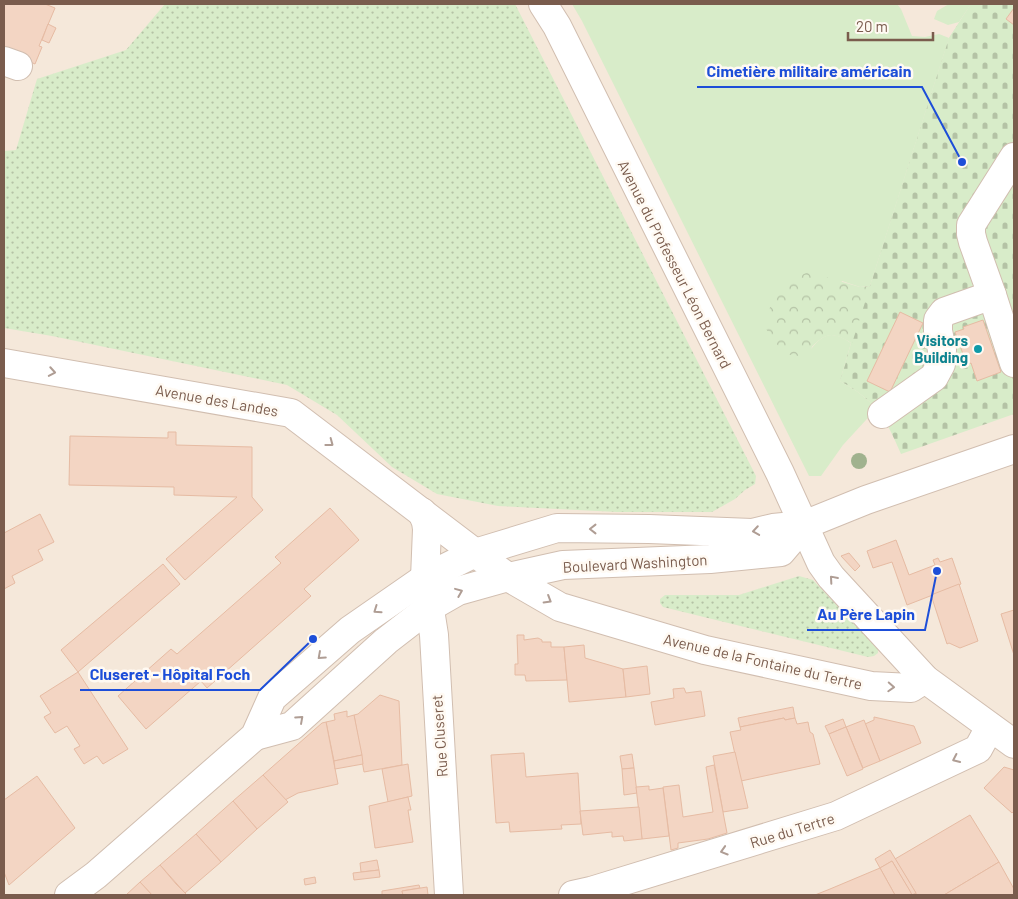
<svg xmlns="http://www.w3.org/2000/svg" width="1018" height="899" font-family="Barlow,sans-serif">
<defs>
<pattern id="forest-crowns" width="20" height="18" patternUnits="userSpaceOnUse" patternTransform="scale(1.25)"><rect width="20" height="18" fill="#d8ecc9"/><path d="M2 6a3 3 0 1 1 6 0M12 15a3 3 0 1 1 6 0" fill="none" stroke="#b4c2a5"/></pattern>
<pattern id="cemetery-stones" width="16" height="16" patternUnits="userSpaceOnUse" patternTransform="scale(1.25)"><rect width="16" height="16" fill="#d8ecc9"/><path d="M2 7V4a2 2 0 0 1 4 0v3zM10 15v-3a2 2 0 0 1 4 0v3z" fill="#b4c2a5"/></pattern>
<pattern id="park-dots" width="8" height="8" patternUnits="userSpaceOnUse" patternTransform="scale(1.25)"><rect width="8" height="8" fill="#d8ecc9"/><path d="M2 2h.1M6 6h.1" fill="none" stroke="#b4c2a5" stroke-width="1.8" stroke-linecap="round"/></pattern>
</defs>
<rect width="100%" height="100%" fill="#fdf6ec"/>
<rect fill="#f5e8da" x="4" y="4" width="1010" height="891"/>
<g fill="#d8ecc9">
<path d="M 572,4 L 897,4 L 901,9 L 912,36 L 925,37 L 939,34 L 949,38 L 870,286 L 860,287 L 842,281 L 811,349 C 824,332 834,331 851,343 L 840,381 L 858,392 L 877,408 L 843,445 L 821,476 L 809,476 L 582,21 Z"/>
<polygon points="949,4 971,4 959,22 948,25 934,19 937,11"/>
</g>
<path fill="url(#forest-crowns)" d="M 971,4 L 1014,117 L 877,408 L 858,392 L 840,381 L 851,343 C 824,325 821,342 800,356 L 784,354 L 766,329 L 765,318 L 774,299 L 791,280 L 808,272 L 860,287 L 870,286 L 949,38 Z"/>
<path fill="url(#cemetery-stones)" d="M 971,4 L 1014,4 L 1014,414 L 901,454 C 886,419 876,399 840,381 L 949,38 Z"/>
<g fill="url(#park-dots)">
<polygon points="165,4 515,4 756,476 755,484 745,490 735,499 712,512 617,512 498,506 437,494 392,467 337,415 287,385 52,336 4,328 4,151 16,150 37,79 126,50"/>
<polygon points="799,576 813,580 878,649 878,653 874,656 868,657 663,607 660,603 660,599 665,595 739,595"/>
</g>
<g fill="#f3d5c3" stroke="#e6bba3">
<polygon points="4,4 45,4 55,8 39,46 42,47 35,64 4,50"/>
<polygon points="1014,8 1014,25 1006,19"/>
<polygon points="48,24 56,28 49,43 42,40"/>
<polygon points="900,312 923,323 890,392 867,381"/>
<polygon points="983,320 1001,372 977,381 971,363 967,365 955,332 964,329 963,327"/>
<polygon points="168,432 176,432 176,445 252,447 252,497 263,510 185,580 166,559 237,497 174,495 174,487 69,485 70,436 168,438"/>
<polygon points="330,508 359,540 304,589 311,596 207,688 201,681 146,729 118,696 171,649 177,654 281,563 275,557"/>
<polygon points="40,514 54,542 38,550 43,560 12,576 15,583 4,589 4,533"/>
<polygon points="896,540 909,575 935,565 933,560 938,558 940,562 952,558 961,584 907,605 892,562 873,568 867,551"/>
<polygon points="849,553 860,566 855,571 841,556"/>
<polygon points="163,564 180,584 78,672 61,650"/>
<polygon points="959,584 978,641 960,648 949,643 947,644 931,595"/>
<polygon points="1014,610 1014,655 1001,614"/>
<polygon points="517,635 524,635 524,640 538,638 542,640 542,642 551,642 551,647 564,647 567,680 526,681 525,675 515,675 515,664 518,664"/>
<polygon points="584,645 585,658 623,669 626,697 569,702 564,647"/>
<polygon points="647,666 650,694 626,697 623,669"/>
<polygon points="78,672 128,749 103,764 97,756 84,764 74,749 80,746 67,726 55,733 44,717 51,713 40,696"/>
<polygon points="684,688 686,693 701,691 705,716 655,725 651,702 674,698 673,689"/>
<polygon points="380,695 399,701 402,765 364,772 354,715 358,714"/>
<polygon points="793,707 795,718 785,720 784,718 740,727 738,718"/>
<polygon points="347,711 347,717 354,715 362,755 334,761 326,722 335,720 334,714"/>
<polygon points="874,717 914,726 921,743 880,761 865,724 874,720"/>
<polygon points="784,718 785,720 795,718 797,724 808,722 810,732 813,734 820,764 741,781 730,732 741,730 740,727"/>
<polygon points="843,719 846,727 829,734 825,726"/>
<polygon points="864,720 880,761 863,768 846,727"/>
<polygon points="326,722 338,784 298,793 285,800 263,775 322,723"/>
<polygon points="846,727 863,769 847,776 829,734"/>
<polygon points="735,752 748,808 723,812 713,756"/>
<polygon points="524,753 526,777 578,773 581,824 561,825 562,829 510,832 509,822 496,823 491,755"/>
<polygon points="632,754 634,768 622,769 620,756"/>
<polygon points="362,755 363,764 335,769 334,761"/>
<polygon points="408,764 412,796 388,802 382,769"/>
<polygon points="714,765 727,833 708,839 678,843 678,848 671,850 663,787 679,785 683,817 713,812 706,767"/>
<polygon points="1004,767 1014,770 1014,811 1012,813 984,788"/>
<polygon points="634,768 637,793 624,795 622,769"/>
<polygon points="263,775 288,802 257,829 233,801"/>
<polygon points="37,776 75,828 9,885 4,872 4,800"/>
<polygon points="649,786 649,790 663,788 669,836 642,839 636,787"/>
<polygon points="408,797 411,810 408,810 413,842 375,848 369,806"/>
<polygon points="233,801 257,829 221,862 196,834"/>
<polygon points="639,807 642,839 624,841 623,836 612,837 612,832 583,835 580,811"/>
<polygon points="970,815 999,862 944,895 917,895 895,859"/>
<polygon points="196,834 221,862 185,893 160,865"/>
<polygon points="890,850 916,893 912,895 892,861 880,868 875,859"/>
<polygon points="377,860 379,870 361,872 360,863"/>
<polygon points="892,861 910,891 912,895 895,895 880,868"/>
<polygon points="999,862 1014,889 1014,895 944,895"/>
<polygon points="160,865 176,884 187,895 152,895 140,882"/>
<polygon points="880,868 895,895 815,895 830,889"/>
<polygon points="379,870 380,877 354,880 353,873"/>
<polygon points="315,877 316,883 305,885 304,879"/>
<polygon points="140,882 152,895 126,895"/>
<polygon points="419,885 420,888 402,891 403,895 382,895 382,891"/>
<polygon points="427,887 428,895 403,895 402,891"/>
</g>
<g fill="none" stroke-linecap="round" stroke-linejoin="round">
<g stroke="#d1beb0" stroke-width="30">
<g id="minor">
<polyline points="543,4 557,26 780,473 821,563 831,577 925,679 1014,744"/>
<polyline points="4,61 18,66"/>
<polyline points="992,295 1014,363"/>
<polyline points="4,363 291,413 475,553 508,577 560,607 705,650 871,686 911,688 925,679"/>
<polyline points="882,414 934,377 941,364 942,350 938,331 938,320 944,312 992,295 973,242 971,234 971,225 1014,157"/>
<polyline points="422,512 426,522 427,529 425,578 434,635 449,895"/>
<polyline points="255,736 292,726 386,641 430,607 458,591 508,577 563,565 710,559 781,552 804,525"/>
<polyline points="69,895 96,875 255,736 272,698 350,630 425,578 475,553 557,528 649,529 752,533 773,528 804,525 866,500 1014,449"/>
<polyline points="573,895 591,891 836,816 978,749 990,727"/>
</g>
</g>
<use href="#minor" stroke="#fff" stroke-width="28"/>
</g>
<circle fill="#a0b28e" cx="859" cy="461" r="8"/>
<defs><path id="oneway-chevron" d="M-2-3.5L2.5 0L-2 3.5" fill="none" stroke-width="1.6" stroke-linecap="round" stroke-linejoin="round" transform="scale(1.25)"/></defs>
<g stroke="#af9d94">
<use href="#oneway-chevron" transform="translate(52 372) rotate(10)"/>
<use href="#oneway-chevron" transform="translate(330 443) rotate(37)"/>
<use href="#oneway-chevron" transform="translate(593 529) rotate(-180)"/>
<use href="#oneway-chevron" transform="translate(756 531) rotate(171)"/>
<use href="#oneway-chevron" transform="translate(833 579) rotate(-131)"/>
<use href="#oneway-chevron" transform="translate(459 592) rotate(-22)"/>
<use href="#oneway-chevron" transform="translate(548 600) rotate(31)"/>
<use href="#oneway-chevron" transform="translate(377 610) rotate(145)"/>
<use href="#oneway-chevron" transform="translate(321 656) rotate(138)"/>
<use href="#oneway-chevron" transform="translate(891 687) rotate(3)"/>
<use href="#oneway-chevron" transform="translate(300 719) rotate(-42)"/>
<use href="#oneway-chevron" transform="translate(956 759) rotate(155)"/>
<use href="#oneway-chevron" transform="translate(724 851) rotate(163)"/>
</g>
<circle fill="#0f9aa8" stroke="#fffaf3" stroke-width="2" cx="978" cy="349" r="5"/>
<g text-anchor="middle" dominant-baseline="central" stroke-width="5" stroke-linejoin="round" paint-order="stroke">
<g font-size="15" fill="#7a5c4d" stroke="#fffaf3">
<text transform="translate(675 264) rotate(63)">Avenue du Professeur Léon Bernard</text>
<text transform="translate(217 400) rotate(10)">Avenue des Landes</text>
<text transform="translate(635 563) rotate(-3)">Boulevard Washington</text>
<text transform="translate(763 661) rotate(13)">Avenue de la Fontaine du Tertre</text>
<text transform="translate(439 736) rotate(-94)">Rue Cluseret</text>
<text transform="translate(792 830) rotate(-17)">Rue du Tertre</text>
</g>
<g font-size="15" font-weight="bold" fill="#0d838f" stroke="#fffaf3" text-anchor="end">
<text x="968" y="340">Visitors<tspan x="968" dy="17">Building</tspan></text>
</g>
</g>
<path fill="none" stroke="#1d4ed8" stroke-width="2" d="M962 162L922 87H697M937 571L925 630H807M313 639L260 690H80"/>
<g fill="#1d4ed8" stroke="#fffaf3" stroke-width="2">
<circle cx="962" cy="162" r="5"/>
<circle cx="937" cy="571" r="5"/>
<circle cx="313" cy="639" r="5"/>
</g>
<g font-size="16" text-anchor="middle" font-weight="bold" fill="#1d4ed8" stroke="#fffaf3" stroke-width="5" stroke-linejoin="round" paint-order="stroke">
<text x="809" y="77">Cimetière militaire américain</text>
<text x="866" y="620">Au Père Lapin</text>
<text x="170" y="680">Cluseret - Hôpital Foch</text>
</g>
<rect width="1018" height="899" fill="none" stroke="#7a5c4d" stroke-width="10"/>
<path d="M848 32v8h85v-8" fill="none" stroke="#7a5c4d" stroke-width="2.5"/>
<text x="856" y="32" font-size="15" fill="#7a5c4d" stroke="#fffaf3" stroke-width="4" paint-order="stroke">20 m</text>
</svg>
